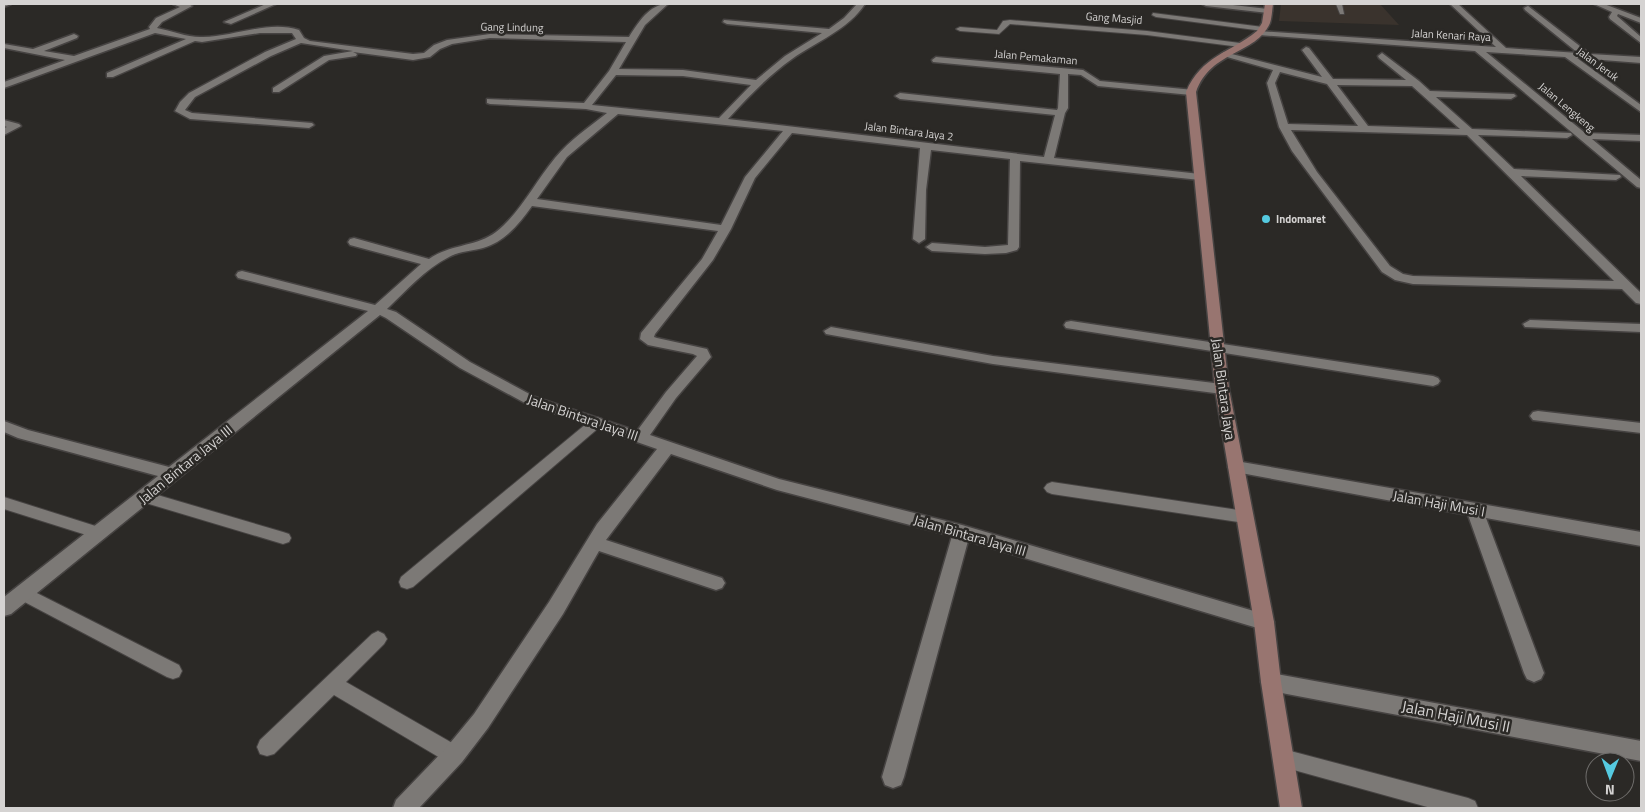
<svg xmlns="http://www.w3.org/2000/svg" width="1645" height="812" font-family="'Titillium Web',sans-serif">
<rect width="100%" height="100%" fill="#2b2926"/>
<polygon fill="#3a332d" points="1281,4 1380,4 1399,25 1279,21"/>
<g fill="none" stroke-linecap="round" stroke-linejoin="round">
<g stroke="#464342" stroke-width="2">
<g id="lane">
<polygon points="1336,4 1342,4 1344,14 1340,14"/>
<polygon points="1153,13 1263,27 1267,29 1263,31 1156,17 1152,15"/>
<polygon points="1010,20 1147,31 1240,43 1244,45 1240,47 1147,35 1010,24 999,34 960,31 956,29 960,27 997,30 1003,21"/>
<polygon points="597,417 602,419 604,422 602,425 413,587 407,589 401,587 399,582 401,577 592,419"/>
<polygon points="1052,482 1245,511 1251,513 1253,517 1251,521 1245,523 1052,494 1047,492 1044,488 1047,484"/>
<polygon points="144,491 283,532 289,534 291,538 289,542 283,544 139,501 136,497 139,493"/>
<polygon points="4,497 105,529 107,533 105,537 99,539 4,509"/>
<polygon points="23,586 179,665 182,671 179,677 173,679 167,677 17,598 15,593 17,588"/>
<polygon points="378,631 384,634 387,639 384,644 346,682 461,748 464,755 461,762 454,764 447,762 334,695 274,754 267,756 260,754 257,747 260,740 372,634"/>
<polygon points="1283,749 1468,798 1475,801 1478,808 1431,808 1283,767 1276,765 1273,758 1276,751"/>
</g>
</g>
<g stroke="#464342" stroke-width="3">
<g id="street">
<polygon points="4,4 11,4 4,7"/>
<path d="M 173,4 L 188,4 L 192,6 L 162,22 L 157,28 C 172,31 189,38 203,37 C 234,37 268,20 299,30 L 304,38 L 310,41 L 413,54 L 424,53 L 434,45 L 447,40 L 490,34 L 629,37 C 638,23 649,4 668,4 L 645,25 L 619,69 L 683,70 L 756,80 L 785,56 L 822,33 L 727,24 L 723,22 L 724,20 L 829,29 L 844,18 L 857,4 L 865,4 C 849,29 816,42 792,59 C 768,76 748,97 728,119 L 1044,157 L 1055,115 L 900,99 L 895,96 L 900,93 L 1057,110 L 1058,108 L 1060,74 L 933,62 L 932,60 L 936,57 L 1083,70 L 1100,81 L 1194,90 L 1196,92 L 1191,95 L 1098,86 L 1081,75 L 1068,74 L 1068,108 L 1065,113 L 1054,158 L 1200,174 L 1205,177 L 1200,180 L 1020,161 L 1019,247 L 1017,250 L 1006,253 L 985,254 L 932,251 L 926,247 L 932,243 L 985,247 L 1008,245 L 1010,159 L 931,150 L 926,190 L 925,239 L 919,243 L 913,239 L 920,148 L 792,133 L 755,178 L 731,229 L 713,260 L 655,334 L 654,337 L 657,338 L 707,349 L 711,357 L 676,398 L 650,435 L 779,479 L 962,525 L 1264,614 L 1271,616 L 1274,622 L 1271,628 L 1264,630 L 968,541 L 904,777 L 901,785 L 893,788 L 885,785 L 882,777 L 952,536 L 777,490 L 671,454 L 606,540 L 722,578 L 725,583 L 722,588 L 716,590 L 599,551 L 563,614 L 488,728 L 462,762 L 419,808 L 393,808 L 396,800 L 446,748 L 474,714 L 549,602 L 597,524 L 657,449 L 525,403 L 460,368 L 386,318 L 380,315 L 11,614 L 4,616 L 4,597 L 158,476 L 18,438 L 4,432 L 4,421 L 28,430 L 169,467 L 368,311 L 238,278 L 236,275 L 238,272 L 242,271 L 375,305 L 421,264 L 350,245 L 348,242 L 350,239 L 354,238 L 429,259 C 450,244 476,247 496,232 C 521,212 535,182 555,158 C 570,140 589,127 607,113 L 586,109 L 490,104 L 487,103 L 487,99 L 584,103 L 609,71 L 626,42 L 490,38 L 452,44 L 440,49 L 430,57 L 413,60 L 353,52 L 357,54 L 356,56 L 329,60 L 279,92 L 273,92 L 273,88 L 324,56 L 353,51 L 301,43 L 271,56 L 195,97 L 185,110 L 192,113 L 312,123 L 314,125 L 309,128 L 190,119 L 175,111 L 180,102 L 189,93 L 265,52 L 296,39 L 292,33 L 260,33 L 202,42 L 195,41 L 113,77 L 107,77 L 107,73 L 186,39 L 155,33 L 4,88 L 4,82 L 65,60 L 4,48 L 4,44 L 33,49 L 74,34 L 78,36 L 77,38 L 44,51 L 74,56 L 150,29 L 149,27 L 156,18 L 180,7 ZM 616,75 L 683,76 L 751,85 L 719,118 L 592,105 ZM 618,114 L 783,131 L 745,177 L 721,225 L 537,199 L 567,157 ZM 532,206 L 718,231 L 702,259 L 641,333 L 640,339 L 648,345 L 693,354 L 697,356 L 666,392 L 637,431 L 535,397 L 470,362 L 396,312 L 387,309 C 406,291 425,269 449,257 C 460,251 472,251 483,248 C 505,242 520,223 532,206 Z"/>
<polygon points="266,4 276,4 231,24 224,22"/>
<polygon points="1202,4 1224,4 1268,9 1272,11 1268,13 1206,6"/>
<polygon points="1450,4 1458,4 1506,48 1578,53 1525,10 1524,8 1528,6 1590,54 1641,57 1641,63 1577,58 1641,105 1641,112 1565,57 1486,52 1585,133 1641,135 1641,141 1592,139 1641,180 1641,188 1637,187 1475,51 1259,35 1255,33 1259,31 1496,47"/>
<polygon points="1594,4 1604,4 1641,18 1641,23 1618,14 1617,16 1641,37 1641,43 1610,19 1609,17 1612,12"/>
<path d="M 1306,47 L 1309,48 L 1333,79 L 1406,80 L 1379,58 L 1378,56 L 1382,53 L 1419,81 L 1430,91 L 1514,94 L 1516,96 L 1511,99 L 1436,97 L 1472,129 L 1571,133 L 1572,135 L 1567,138 L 1478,135 L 1514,169 L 1620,175 L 1621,177 L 1616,180 L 1521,176 L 1641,293 L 1641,304 L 1636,303 L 1622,289 L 1413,284 L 1395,280 L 1382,272 L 1292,151 L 1279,127 L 1267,83 L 1273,70 L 1220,55 L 1224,52 L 1322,77 L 1302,50 ZM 1280,72 L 1327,84 L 1358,126 L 1288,124 L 1275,83 ZM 1337,85 L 1412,86 L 1460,129 L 1368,126 ZM 1291,130 L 1467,135 L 1614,281 L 1413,276 L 1403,274 L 1390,266 L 1317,172 Z"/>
<polygon points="4,120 19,124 21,126 4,135 4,128 7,127 4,126"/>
<polygon points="1530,320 1641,324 1641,332 1525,327 1523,324"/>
<polygon points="1071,321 1433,376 1438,378 1440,381 1438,384 1433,386 1066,328 1064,325 1066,322"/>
<polygon points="831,327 993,356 1222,384 1227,386 1229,389 1227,392 1222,394 993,364 826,334 824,331"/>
<polygon points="1538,411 1641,423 1641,433 1533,420 1530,416 1533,412"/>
<polygon points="1236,461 1641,532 1641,546 1486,518 1544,673 1541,679 1534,682 1527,679 1524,673 1468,515 1230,471 1228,467 1230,463"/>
<polygon points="1271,673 1641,741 1641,761 1271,691 1264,688 1261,682 1264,676"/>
</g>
</g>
<g stroke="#464342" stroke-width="3">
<path id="secondary" d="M 1265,4 L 1273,4 C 1272,10 1272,17 1270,23 C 1256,55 1211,50 1196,92 L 1229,389 L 1274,622 L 1281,682 L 1302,808 L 1280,808 L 1261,682 L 1254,622 L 1215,389 L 1186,92 C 1201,56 1230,53 1257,31 L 1262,23 Z"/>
</g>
<use href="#lane" fill="#7c7976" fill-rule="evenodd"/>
<use href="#street" fill="#7c7976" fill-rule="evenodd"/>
<use href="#secondary" fill="#987570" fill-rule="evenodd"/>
</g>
<circle fill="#55cae0" stroke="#2b2926" stroke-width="2" cx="1266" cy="219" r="5"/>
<g text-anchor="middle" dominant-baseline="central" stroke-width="5" stroke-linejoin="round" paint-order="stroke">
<g font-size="11" fill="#d5d3d2" stroke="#2b2926">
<text transform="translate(1114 18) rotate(4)">Gang Masjid</text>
<text transform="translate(512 27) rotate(1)">Gang Lindung</text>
<text transform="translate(1451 35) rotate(3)">Jalan Kenari Raya</text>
<text transform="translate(1036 57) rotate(5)">Jalan Pemakaman</text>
<text transform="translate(1598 64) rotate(36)">Jalan Jeruk</text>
<text transform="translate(1567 107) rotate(40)">Jalan Lengkeng</text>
<text transform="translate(909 131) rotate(7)">Jalan Bintara Jaya 2</text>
</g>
<g font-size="11" font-weight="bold" fill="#d5d3d2" stroke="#2b2926" text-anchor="start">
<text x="1276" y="219">Indomaret</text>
</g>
<g font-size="14" fill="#d5d3d2" stroke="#2b2926">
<text transform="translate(1224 389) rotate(82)">Jalan Bintara Jaya</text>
<text transform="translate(583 417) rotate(19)">Jalan Bintara Jaya III</text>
<text transform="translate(185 464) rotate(-39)">Jalan Bintara Jaya III</text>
<text transform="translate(1439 503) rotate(10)">Jalan Haji Musi I</text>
<text transform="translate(970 535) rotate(16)">Jalan Bintara Jaya III</text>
</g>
<g font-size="16" fill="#d5d3d2" stroke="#2b2926">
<text transform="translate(1456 716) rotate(11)">Jalan Haji Musi II</text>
</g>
</g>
<rect width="1645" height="812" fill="none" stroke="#d5d3d2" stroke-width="10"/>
<g transform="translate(1610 777) rotate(181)"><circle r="24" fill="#2b2926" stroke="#6f6d6b"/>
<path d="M0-4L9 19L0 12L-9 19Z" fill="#55cae0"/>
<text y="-8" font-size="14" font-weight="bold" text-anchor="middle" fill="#d5d3d2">N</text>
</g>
</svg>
